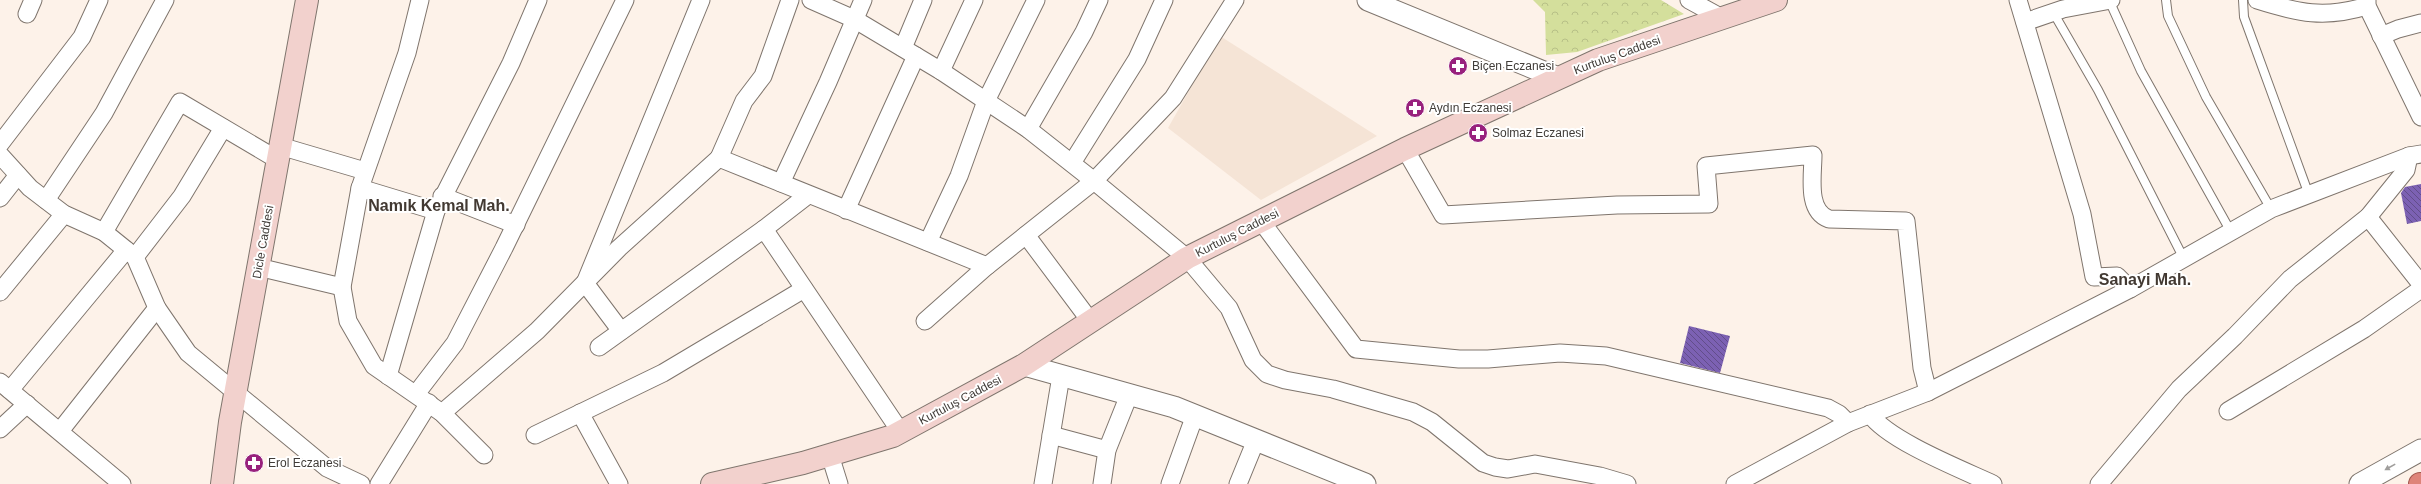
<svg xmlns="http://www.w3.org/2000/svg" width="2421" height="484" font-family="Arial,sans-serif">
<defs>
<pattern id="park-crowns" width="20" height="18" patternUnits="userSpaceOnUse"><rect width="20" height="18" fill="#d4df9c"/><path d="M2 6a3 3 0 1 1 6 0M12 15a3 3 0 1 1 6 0" fill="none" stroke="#b7c087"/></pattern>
<pattern id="building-back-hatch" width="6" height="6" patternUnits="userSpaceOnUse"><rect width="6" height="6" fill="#7c61b3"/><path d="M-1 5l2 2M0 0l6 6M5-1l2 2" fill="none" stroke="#624d8a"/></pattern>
</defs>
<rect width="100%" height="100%" fill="#fdf2e9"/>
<polygon fill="#f5e4d6" points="1220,36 1377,136 1261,200 1168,128"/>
<polygon fill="url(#park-crowns)" points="1533,0 1661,0 1684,14 1577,52 1546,55 1545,12"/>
<g fill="url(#building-back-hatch)">
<polygon points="2421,184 2421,221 2407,224 2401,193 2405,187"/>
<polygon points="1689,326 1730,336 1720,373 1680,363"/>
</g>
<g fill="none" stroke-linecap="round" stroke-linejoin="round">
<g stroke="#7f756d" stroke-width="10">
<g id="service">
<polyline points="2109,0 2141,71 2231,232"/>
<polyline points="2166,0 2168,16 2206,97 2271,209"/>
<polyline points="2243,0 2244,17 2309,195"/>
<polyline points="2053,12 2098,90 2184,259"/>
</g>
</g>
<g stroke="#7f756d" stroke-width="19">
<g id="minor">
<polyline points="420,0 407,53 360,188 342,287 348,321 374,366 442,413 484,455"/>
<polyline points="811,0 854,19 941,71 1028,129 1094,181 1187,258 1229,308 1253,360 1267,374 1285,380 1333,389 1413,412 1432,422 1483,463 1495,467 1508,469 1535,464 1600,476 1627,484"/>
<polyline points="1689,0 1722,18"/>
<polyline points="2018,0 2082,214 2094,277 2117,276 2130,289"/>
<path d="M 2257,0 C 2298,13 2325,19 2367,6"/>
<polyline points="2367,0 2367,6 2421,117"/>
<polyline points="27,14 33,0"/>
<polyline points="2025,22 2063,9 2111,0"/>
<polyline points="2381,36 2398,29 2421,23"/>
<polyline points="903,48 923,0"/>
<polyline points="941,71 974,0"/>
<polyline points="1028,129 1084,32 1099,0"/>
<polyline points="0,144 82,37 99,0"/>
<polyline points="280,146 365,171"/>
<path d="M 1405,149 L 1443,215 L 1617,205 L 1709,204 L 1706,166 L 1813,155 C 1813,175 1806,211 1829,219 L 1906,221 L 1922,368 L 1928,392"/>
<polyline points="0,155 30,188 64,214 104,232 135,257 157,308 188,353 327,468 361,484"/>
<polyline points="719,158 744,101 763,76 790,0"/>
<polyline points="1072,163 1137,59 1164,0"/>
<polyline points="781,183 828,82 863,0"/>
<polyline points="360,188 436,211"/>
<polyline points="442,196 516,225"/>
<polyline points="0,198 18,175"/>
<polyline points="46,200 104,113 165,0"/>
<polyline points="846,210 916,56"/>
<polyline points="2368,217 2421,284"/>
<polyline points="1261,221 1356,349 1459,359 1488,359 1560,353 1606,356 1828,408 1839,414 1848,423"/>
<polyline points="764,229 808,195"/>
<polyline points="104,232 180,102 278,160"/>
<polyline points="1026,235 1091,322"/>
<polyline points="928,242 959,176 986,101 1036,0"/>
<polyline points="135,257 182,196 223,128"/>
<polyline points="987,266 1094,181 1173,98 1235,0"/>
<polyline points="258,267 342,287"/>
<polyline points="0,292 64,214"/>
<polyline points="621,331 585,283 701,0"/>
<polyline points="599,347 764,229 900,431"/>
<polyline points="388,376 436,211 511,63 538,0"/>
<polyline points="0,382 122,484"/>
<polyline points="10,390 126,250"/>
<polyline points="416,394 455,343 504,248 625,0"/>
<polyline points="2228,411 2364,329 2421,289"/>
<polyline points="442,413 537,331 619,248 719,158 987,266 925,321"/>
<polyline points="580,413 619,484"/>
<path d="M 1870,414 C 1887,440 1963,470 1993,484"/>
<polyline points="0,429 27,404"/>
<polyline points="60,431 157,308"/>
<polyline points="535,435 663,373 804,289"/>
<polyline points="1051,435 1107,450"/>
<polyline points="830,455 839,484"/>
<polyline points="379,484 429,403"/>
<polyline points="1043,484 1061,376"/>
<polyline points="1102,484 1107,450 1129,395"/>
<polyline points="1170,484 1195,415"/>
<polyline points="1238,484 1256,440"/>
<polyline points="1735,484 1848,423 1928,392 1993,359 2130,289 2271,209 2409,156 2421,154"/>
<polyline points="2099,484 2179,389 2235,336 2290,279 2368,217 2406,170 2409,156"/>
</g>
</g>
<g stroke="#7f756d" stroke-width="23">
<g id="tertiary">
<polyline points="1368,0 1558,78"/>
<polyline points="1024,365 1174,407 1365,484"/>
<polyline points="2360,484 2421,450"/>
</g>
</g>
<g stroke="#7f756d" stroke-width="24">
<g id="secondary">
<polyline points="222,484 230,422 307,0"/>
<polyline points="712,484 803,463 893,436 1024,365 1187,258 1405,149 1598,60 1776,0"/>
</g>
</g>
<g stroke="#a1574d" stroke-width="24">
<polyline id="trunk" points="2420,484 2421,484"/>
</g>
<use href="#service" stroke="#fff" stroke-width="8"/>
<use href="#minor" stroke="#fff" stroke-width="17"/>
<use href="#tertiary" stroke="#fff" stroke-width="21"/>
<use href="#secondary" stroke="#f2d1cd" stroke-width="22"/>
<use href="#trunk" stroke="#de847a" stroke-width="22"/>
</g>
<defs><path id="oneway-solid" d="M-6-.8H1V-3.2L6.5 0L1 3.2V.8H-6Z"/></defs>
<use fill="#a09e9c" href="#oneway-solid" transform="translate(2390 467) rotate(151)"/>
<defs>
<g id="pharmacy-disc" transform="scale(1)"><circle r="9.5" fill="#98217d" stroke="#fff"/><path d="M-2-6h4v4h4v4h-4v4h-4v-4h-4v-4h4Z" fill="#fff"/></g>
</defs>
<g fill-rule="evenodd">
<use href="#pharmacy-disc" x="1458" y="66"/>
<use href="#pharmacy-disc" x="1415" y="108"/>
<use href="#pharmacy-disc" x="1478" y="133"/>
<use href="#pharmacy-disc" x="254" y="463"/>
</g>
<g text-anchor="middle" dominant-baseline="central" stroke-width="4" stroke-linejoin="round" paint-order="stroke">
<g font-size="12" fill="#403c38" stroke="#fff">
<text transform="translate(1617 55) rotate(-20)">Kurtuluş Caddesi</text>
<text transform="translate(1237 233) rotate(-27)">Kurtuluş Caddesi</text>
<text transform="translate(263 242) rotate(-80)">Dicle Caddesi</text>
<text transform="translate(960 400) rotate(-28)">Kurtuluş Caddesi</text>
</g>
<g font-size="12" fill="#403c38" stroke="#fff" text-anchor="start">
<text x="1472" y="66">Biçen Eczanesi</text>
<text x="1429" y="108">Aydın Eczanesi</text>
<text x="1492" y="133">Solmaz Eczanesi</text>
<text x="268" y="463">Erol Eczanesi</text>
</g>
<g font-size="16" font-weight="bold" fill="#423932" stroke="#fff">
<text x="439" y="205">Namık Kemal Mah.</text>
<text x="2145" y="279">Sanayi Mah.</text>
</g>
</g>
</svg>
